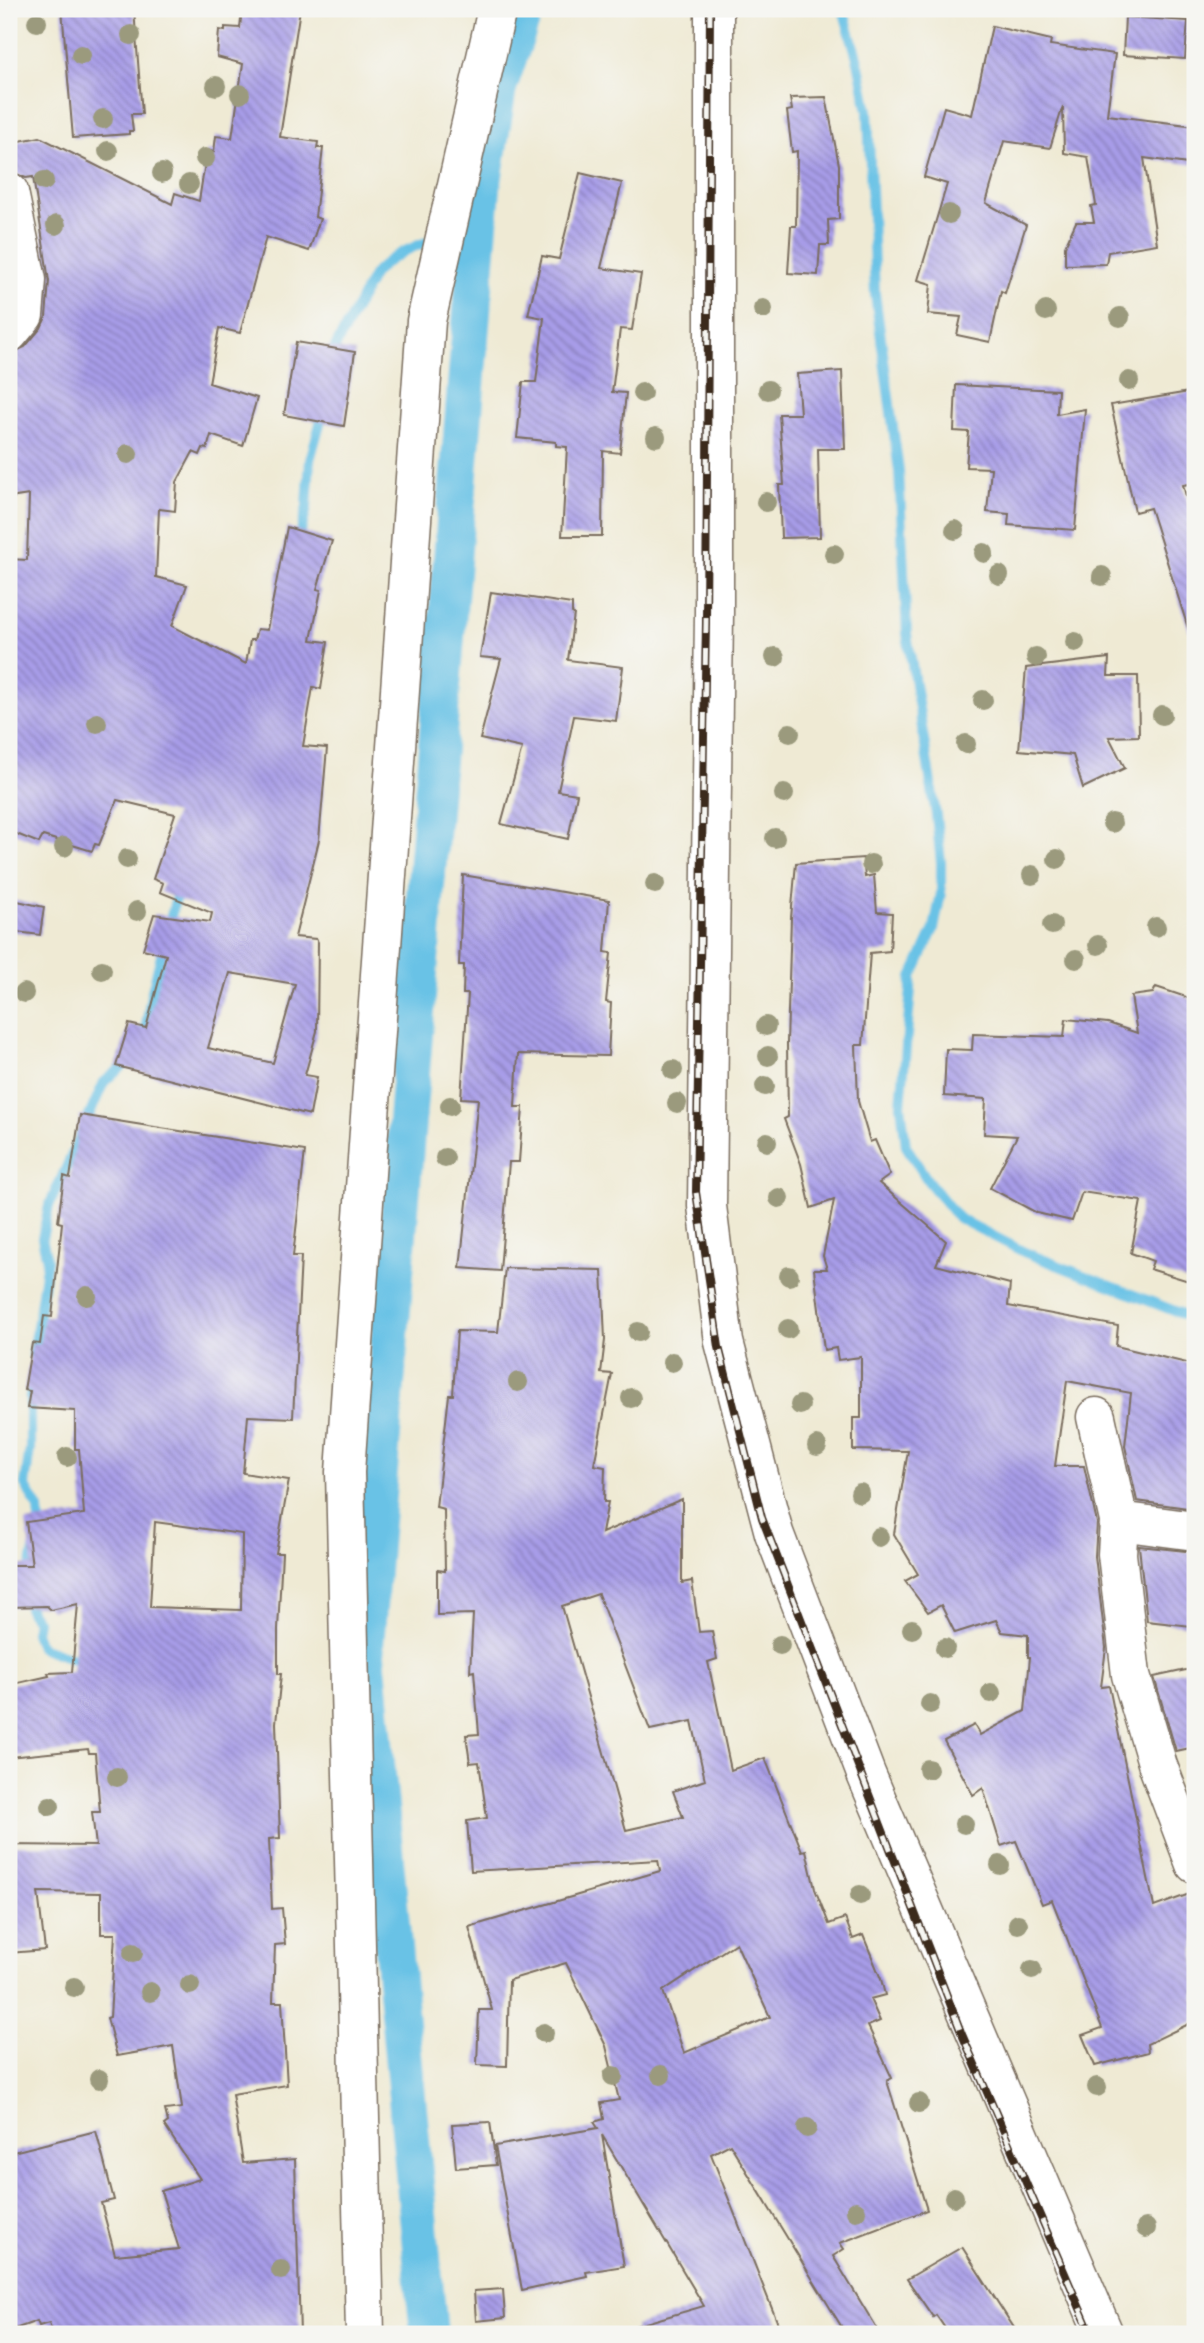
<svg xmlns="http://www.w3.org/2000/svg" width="1204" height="2343" font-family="'Comic Neue',sans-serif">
<defs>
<pattern id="building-back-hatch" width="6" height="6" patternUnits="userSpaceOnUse" patternTransform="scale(1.75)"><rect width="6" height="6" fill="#a79ce8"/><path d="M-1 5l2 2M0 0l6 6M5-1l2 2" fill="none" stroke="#897fbb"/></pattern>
</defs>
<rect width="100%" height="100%" fill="#f6f6f2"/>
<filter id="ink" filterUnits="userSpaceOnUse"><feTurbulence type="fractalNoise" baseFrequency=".0143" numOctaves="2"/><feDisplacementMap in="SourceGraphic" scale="14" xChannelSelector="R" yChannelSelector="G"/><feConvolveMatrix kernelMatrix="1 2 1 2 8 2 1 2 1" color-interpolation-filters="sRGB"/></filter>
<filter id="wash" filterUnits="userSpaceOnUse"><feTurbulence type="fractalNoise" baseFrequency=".00686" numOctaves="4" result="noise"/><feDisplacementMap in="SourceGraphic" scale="28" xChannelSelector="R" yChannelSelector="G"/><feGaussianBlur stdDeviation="1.57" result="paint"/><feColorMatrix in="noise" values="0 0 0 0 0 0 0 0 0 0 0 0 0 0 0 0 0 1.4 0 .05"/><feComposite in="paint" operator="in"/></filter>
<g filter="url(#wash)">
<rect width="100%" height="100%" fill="#efead4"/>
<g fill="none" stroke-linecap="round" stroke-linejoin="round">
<g stroke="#69c2e6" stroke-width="10">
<polyline points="843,9 858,61 868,111 875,294 899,471 907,634 936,815 941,863 941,893 934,929 912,977 901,1105 906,1146 928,1181 958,1218 1024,1252 1195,1319"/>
<polyline points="454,231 480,221"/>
<path d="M 329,359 L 374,274 C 392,254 412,248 436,238"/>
<polyline points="298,544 307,507 310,460 324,409"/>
<polyline points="144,1040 151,995 179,885"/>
<polyline points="33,1355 47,1260 42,1238 49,1206 104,1082 132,1059"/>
<polyline points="28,1579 40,1523 39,1509 25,1485 30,1449 30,1395"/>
<polyline points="26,1595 30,1612 37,1621 35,1632 40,1647 83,1662"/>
</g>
<polyline stroke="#69c2e6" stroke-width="38" points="429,2334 365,1645 482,187 498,87 525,9"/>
</g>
<g id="blocks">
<g fill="url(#building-back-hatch)" fill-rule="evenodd">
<polygon points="62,9 134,9 142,114 131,114 133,131 129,131 129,134 73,138"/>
<path d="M 242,9 L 300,9 L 280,137 L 318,142 L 317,148 L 323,148 L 315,217 L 320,219 L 309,251 L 266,237 L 240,333 L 219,328 L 209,383 L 257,398 L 243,446 L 211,435 L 207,449 L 203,448 L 200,455 L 193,452 L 177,482 L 175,511 L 159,509 L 156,577 L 187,585 L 172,626 L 246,664 L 250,640 L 254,640 L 257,629 L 267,630 L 287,527 L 332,541 L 317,589 L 321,590 L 311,640 L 328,642 L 321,689 L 313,687 L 303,746 L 327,748 L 319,840 L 295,937 L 316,939 L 318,942 L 317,1031 L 305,1075 L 317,1077 L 310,1115 L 116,1066 L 129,1024 L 146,1028 L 166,955 L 143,949 L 154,914 L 210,922 L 212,913 L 160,892 L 163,883 L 153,879 L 175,814 L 117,800 L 99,845 L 95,844 L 92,851 L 43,836 L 39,843 L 9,831 L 9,559 L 27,560 L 29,495 L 9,498 L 9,354 L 25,347 L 41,328 L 46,317 L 49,281 L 33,177 L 26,178 L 9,171 L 9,143 L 40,137 L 172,204 L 175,193 L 199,201 L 207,150 L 214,152 L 216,136 L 232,138 L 243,64 L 217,57 L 219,30 L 225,31 L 225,27 L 240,28 ZM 230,973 L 295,984 L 273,1063 L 208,1048 Z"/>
<polygon points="1125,17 1188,21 1185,59 1123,55"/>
<polygon points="992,26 1051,40 1050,45 1115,54 1107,115 1195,126 1195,165 1144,158 1157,244 1108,252 1106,264 1065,265 1065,246 1076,222 1094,222 1091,206 1096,205 1088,157 1064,153 1063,106 1050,148 1004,141 986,203 1026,225 1005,293 1001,291 990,342 957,335 961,317 928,314 931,284 918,280 947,184 924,177 944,107 972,115"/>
<polygon points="826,97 839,165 839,219 828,220 829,245 820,245 818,275 788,273 791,226 796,226 797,151 792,152 787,111 792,110 790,98"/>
<polygon points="580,173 622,183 601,268 641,274 632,330 620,329 612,392 626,393 620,453 603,451 602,536 562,536 567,447 556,446 556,442 517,438 523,382 536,382 544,318 528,315 542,256 559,259"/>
<polygon points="296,342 355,352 344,426 284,415"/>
<polygon points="842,371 845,449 818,449 820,537 781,538 779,485 784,485 779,414 800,414 797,374"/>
<polygon points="956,385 1058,390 1057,414 1085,409 1075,530 1008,525 1009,514 987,512 991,468 966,467 969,432 954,431"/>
<polygon points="1195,391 1195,483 1183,485 1195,529 1195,630 1189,631 1150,508 1135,512 1111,405"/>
<polygon points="491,592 572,604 572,613 574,614 568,660 623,667 616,721 574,716 558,791 577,794 568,839 501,824 522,748 480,739 501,659 480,657"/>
<polygon points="1109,658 1108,676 1138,676 1139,736 1109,737 1125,768 1083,788 1073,755 1019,750 1026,668"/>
<polygon points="863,858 865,877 874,875 877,912 892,913 890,951 870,953 863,1045 856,1045 858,1101 870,1142 875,1140 890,1175 879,1183 946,1241 936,1265 1010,1284 1008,1306 1118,1326 1116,1346 1195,1365 1195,1509 1137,1501 1125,1446 1131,1393 1067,1381 1055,1466 1084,1466 1097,1523 1095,1556 1106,1648 1101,1687 1109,1686 1154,1907 1195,1892 1195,2021 1147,2044 1148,2052 1095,2066 1082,2035 1102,2028 1052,1900 1042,1904 1016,1841 1001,1846 983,1788 973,1795 944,1741 974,1725 980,1735 1025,1711 1030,1657 1028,1657 1028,1635 1002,1632 996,1620 955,1633 941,1605 928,1612 905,1581 918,1574 894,1534 908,1451 853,1450 853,1418 861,1418 861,1357 838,1360 836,1348 824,1350 814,1269 827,1269 823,1256 834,1200 811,1208 801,1164 784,1119 788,1117 787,1043 791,918 796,863"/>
<polygon points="463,875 609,900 605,952 611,953 606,1002 611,1003 608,1056 518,1054 515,1107 523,1107 519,1162 509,1162 500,1271 460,1268 478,1099 461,1098 468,994 463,994 464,965 459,965"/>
<polygon points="9,899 44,907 40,935 9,931"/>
<polygon points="1156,987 1195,1000 1195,1283 1150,1269 1153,1261 1131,1253 1141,1201 1082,1192 1072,1221 1037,1213 990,1188 1017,1136 984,1134 986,1099 944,1096 946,1049 972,1050 973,1034 1064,1037 1066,1019 1108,1023 1137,1033 1131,996 1153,993"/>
<path d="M 80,1115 L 305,1151 L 293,1256 L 301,1256 L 293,1418 L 248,1416 L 243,1473 L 289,1480 L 276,1553 L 282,1553 L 278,1629 L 278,1674 L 281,1674 L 276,1723 L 280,1838 L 269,1839 L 272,1909 L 282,1908 L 285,1944 L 275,1945 L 273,2002 L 282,2002 L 287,2085 L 232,2094 L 243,2163 L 295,2159 L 300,2334 L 52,2334 L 49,2323 L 39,2326 L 37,2321 L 9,2331 L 9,2153 L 96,2131 L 114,2200 L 101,2203 L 115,2255 L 179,2249 L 161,2191 L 200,2179 L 164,2125 L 168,2122 L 165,2110 L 182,2108 L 173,2046 L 117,2056 L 107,2018 L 110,2017 L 115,1934 L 101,1934 L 101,1893 L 38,1892 L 45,1950 L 9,1953 L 9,1845 L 96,1846 L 92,1812 L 100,1812 L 95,1753 L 89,1753 L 88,1749 L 9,1757 L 9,1685 L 49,1676 L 48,1673 L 72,1672 L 78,1604 L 51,1610 L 47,1606 L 9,1607 L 9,1565 L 32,1565 L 26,1522 L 84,1514 L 79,1449 L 75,1449 L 75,1411 L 27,1408 L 30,1391 L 24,1390 L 32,1343 L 40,1344 L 44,1316 L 52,1317 L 62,1223 L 58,1222 L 64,1176 L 70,1178 ZM 155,1522 L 242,1534 L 241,1610 L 150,1607 Z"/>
<path d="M 505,1268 L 602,1270 L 605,1340 L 601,1373 L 612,1374 L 594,1465 L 605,1467 L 604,1502 L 608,1502 L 602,1533 L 682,1499 L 682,1583 L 692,1581 L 699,1632 L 712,1631 L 717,1659 L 708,1662 L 731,1770 L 765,1758 L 802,1851 L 806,1850 L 815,1889 L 829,1924 L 845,1918 L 853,1939 L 863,1935 L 881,1979 L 885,1995 L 870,1999 L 880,2021 L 868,2026 L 892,2078 L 887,2081 L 927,2210 L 840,2243 L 844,2249 L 833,2256 L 880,2334 L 846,2334 L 730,2144 L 711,2154 L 782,2334 L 636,2334 L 635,2326 L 704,2306 L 602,2135 L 624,2266 L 586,2272 L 587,2276 L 522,2290 L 495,2146 L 598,2128 L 594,2122 L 604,2119 L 601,2103 L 619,2100 L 606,2046 L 566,1963 L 509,1980 L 507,2066 L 477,2065 L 479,2010 L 492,2010 L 469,1927 L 660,1871 L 658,1860 L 471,1871 L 467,1821 L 487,1818 L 479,1762 L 470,1763 L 466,1735 L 479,1734 L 474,1671 L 470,1672 L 473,1614 L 437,1615 L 437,1570 L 445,1571 L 444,1509 L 436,1507 L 449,1395 L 453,1395 L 457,1331 L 498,1332 ZM 598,1594 L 650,1730 L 692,1721 L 705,1780 L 673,1791 L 683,1817 L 626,1830 L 562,1606 ZM 736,1943 L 770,2017 L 684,2053 L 663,1991 Z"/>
<polygon points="1139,1546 1195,1552 1191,1626 1147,1621"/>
<polygon points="1195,1668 1195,1747 1176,1751 1154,1677"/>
<polygon points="490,2122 496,2165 456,2168 452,2124"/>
<polygon points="962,2247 1018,2334 949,2334 936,2315 933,2317 907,2279"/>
<polygon points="503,2289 505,2318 476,2321 474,2291"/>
</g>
</g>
</g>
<g filter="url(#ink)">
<use href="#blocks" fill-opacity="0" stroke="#7a6d5e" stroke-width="2"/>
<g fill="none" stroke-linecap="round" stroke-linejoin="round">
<g stroke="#7a6d5e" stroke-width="41">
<g id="minor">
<polyline points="714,9 714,612 707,1206 724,1342 774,1533 866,1774 1104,2334"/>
<polyline points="9,192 27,280 24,315 9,333"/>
<polyline points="1096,1417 1119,1521 1117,1554 1131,1675 1158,1766 1195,1864"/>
<polyline points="1119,1521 1195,1531"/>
<polyline points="365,2334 345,1472 426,321 497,9"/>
</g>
</g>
<use href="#minor" stroke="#fff" stroke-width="38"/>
<g stroke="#3b2a1e" stroke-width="8">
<polyline id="rail" points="710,9 706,623 696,1192 719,1347 762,1518 961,2032 1091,2334"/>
</g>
<use href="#rail" stroke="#f6f6f2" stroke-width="5" stroke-dasharray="16" stroke-linecap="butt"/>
</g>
<g fill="#9b9a7d">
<circle cx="37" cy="22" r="10"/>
<circle cx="131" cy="35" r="10"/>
<circle cx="81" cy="55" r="10"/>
<circle cx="216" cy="86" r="10"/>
<circle cx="240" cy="94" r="10"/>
<circle cx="103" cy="119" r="10"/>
<circle cx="108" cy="151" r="10"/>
<circle cx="205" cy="158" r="10"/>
<circle cx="162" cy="173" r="10"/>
<circle cx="44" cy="181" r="10"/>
<circle cx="189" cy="184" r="10"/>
<circle cx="949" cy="214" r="10"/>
<circle cx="56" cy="225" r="10"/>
<circle cx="763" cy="309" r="10"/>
<circle cx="1046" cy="311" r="10"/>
<circle cx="1120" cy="317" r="10"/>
<circle cx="1129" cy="381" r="10"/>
<circle cx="768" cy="390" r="10"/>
<circle cx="642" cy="393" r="10"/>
<circle cx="656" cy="437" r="10"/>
<circle cx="128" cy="454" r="10"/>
<circle cx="766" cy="502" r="10"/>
<circle cx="955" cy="530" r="10"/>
<circle cx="984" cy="553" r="10"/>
<circle cx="834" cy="554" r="10"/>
<circle cx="999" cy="575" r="10"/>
<circle cx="1102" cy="576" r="10"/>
<circle cx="1075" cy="642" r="10"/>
<circle cx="775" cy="657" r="10"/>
<circle cx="1036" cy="657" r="10"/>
<circle cx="983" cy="700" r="10"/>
<circle cx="1162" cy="715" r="10"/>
<circle cx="97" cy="723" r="10"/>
<circle cx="790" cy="733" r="10"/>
<circle cx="966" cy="744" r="10"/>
<circle cx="784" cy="794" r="10"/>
<circle cx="1112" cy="823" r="10"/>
<circle cx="775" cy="838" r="10"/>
<circle cx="64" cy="847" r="10"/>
<circle cx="127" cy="859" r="10"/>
<circle cx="1057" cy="859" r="10"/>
<circle cx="871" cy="864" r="10"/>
<circle cx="1032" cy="875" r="10"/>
<circle cx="655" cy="884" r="10"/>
<circle cx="137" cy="911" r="10"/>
<circle cx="1052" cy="925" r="10"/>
<circle cx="1156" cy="927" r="10"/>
<circle cx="1098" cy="945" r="10"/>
<circle cx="1076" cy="959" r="10"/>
<circle cx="102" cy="970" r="10"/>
<circle cx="24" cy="993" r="10"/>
<circle cx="766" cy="1026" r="10"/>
<circle cx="768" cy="1056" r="10"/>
<circle cx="673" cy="1070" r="10"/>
<circle cx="765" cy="1086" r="10"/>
<circle cx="677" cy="1103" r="10"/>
<circle cx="450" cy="1106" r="10"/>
<circle cx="767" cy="1142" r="10"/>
<circle cx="445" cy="1158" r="10"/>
<circle cx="779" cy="1198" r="10"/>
<circle cx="789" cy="1276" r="10"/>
<circle cx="87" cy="1296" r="10"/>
<circle cx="788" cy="1329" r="10"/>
<circle cx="638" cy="1332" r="10"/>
<circle cx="672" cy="1362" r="10"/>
<circle cx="518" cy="1382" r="10"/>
<circle cx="631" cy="1398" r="10"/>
<circle cx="800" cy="1405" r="10"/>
<circle cx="817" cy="1446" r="10"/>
<circle cx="67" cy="1457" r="10"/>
<circle cx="860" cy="1493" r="10"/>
<circle cx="879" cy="1537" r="10"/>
<circle cx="912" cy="1629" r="10"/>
<circle cx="780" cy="1645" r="10"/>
<circle cx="945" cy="1648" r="10"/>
<circle cx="991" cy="1693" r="10"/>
<circle cx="930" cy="1704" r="10"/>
<circle cx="928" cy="1769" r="10"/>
<circle cx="117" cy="1777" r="10"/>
<circle cx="50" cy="1806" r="10"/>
<circle cx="964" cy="1824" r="10"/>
<circle cx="1000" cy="1865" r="10"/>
<circle cx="860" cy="1895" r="10"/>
<circle cx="1018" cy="1924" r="10"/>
<circle cx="133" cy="1953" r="10"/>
<circle cx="1032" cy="1970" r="10"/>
<circle cx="190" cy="1985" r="10"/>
<circle cx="74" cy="1987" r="10"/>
<circle cx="150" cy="1992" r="10"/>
<circle cx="544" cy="2033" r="10"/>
<circle cx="661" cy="2075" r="10"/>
<circle cx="613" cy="2076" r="10"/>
<circle cx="99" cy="2079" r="10"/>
<circle cx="1097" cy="2087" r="10"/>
<circle cx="919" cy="2103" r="10"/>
<circle cx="807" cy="2128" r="10"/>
<circle cx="954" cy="2197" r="10"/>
<circle cx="856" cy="2211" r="10"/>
<circle cx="1146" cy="2228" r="10"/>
<circle cx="281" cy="2270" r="10"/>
</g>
</g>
<rect width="1204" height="2343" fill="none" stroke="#f6f6f2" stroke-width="35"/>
</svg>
